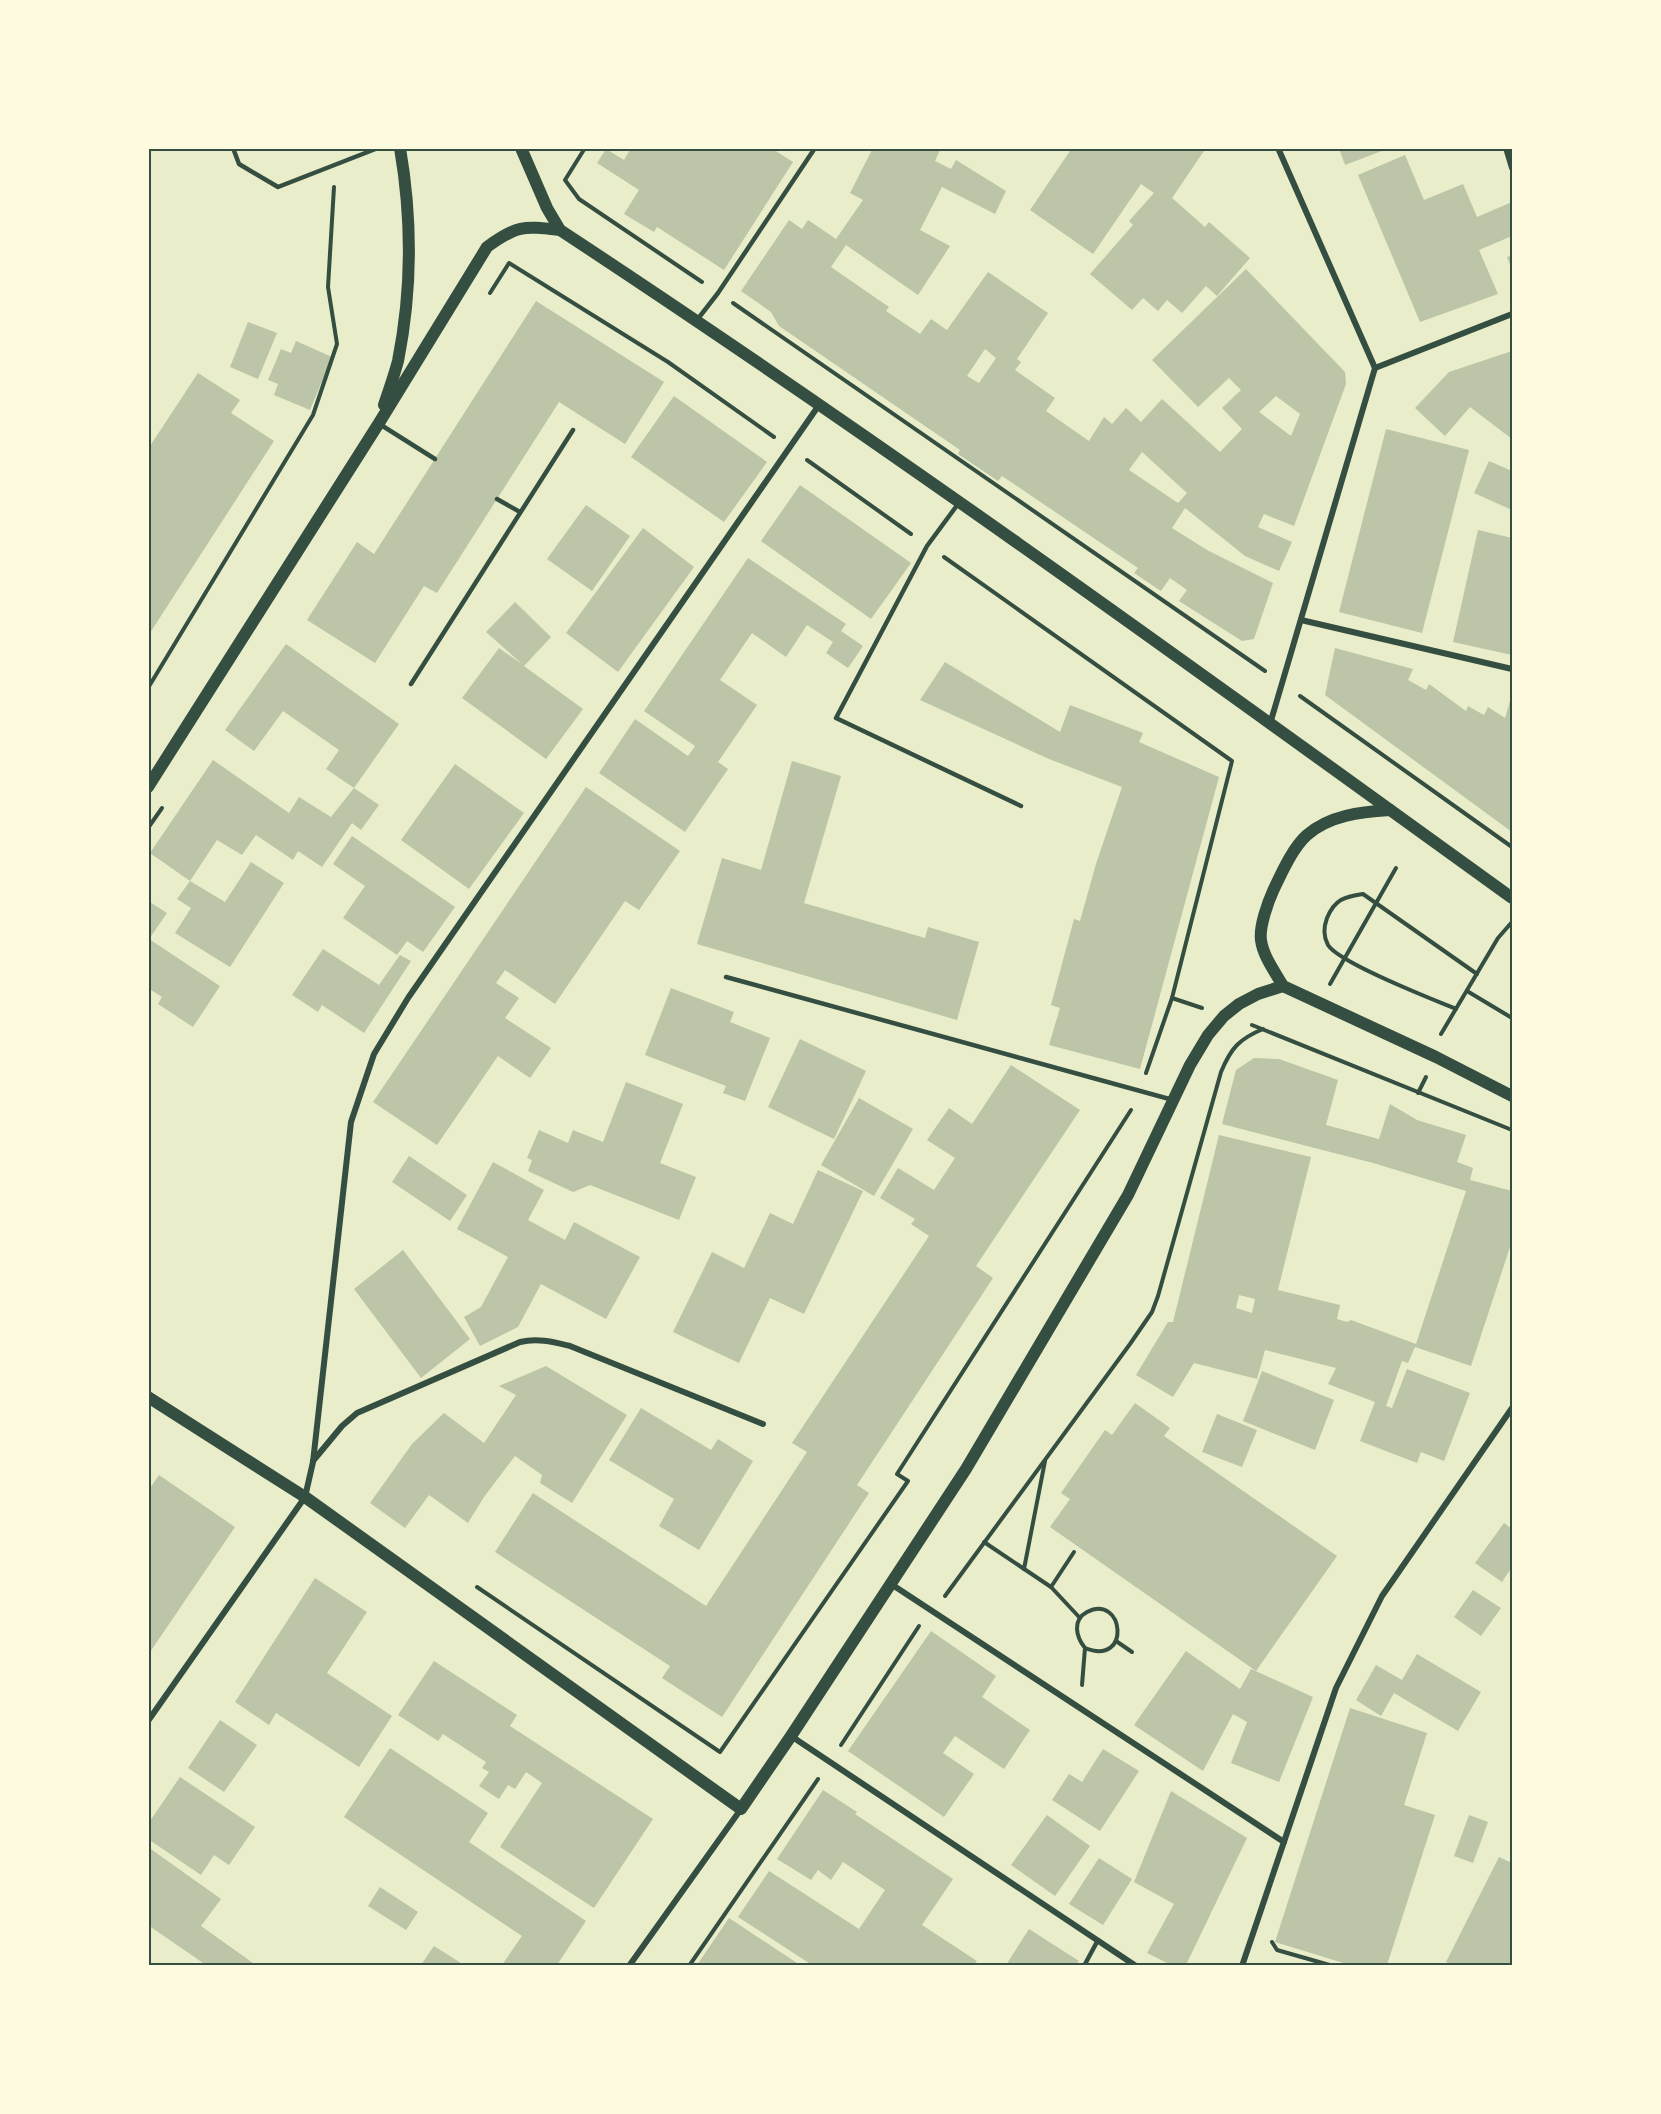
<svg xmlns="http://www.w3.org/2000/svg" width="1661" height="2114" font-family="Karla,sans-serif">
<rect width="100%" height="100%" fill="#e9edc9"/>
<g fill="#bcc5a7" fill-rule="evenodd">
<polygon points="631,148 771,148 793,162 724,270 657,227 654,232 624,214 639,190 597,163 606,149 624,160"/>
<path d="M 873,148 L 941,148 L 935,161 L 951,169 L 956,160 L 1006,191 L 995,214 L 942,187 L 920,230 L 950,246 L 918,295 L 846,245 L 831,267 L 889,307 L 886,311 L 920,334 L 931,319 L 947,330 L 988,272 L 1048,313 L 1017,359 L 1021,362 L 1015,370 L 1055,398 L 1046,411 L 1089,441 L 1104,417 L 1112,424 L 1126,408 L 1141,422 L 1162,399 L 1220,452 L 1242,429 L 1222,408 L 1241,390 L 1229,378 L 1198,407 L 1152,360 L 1246,269 L 1345,372 L 1346,384 L 1294,526 L 1264,514 L 1258,527 L 1292,542 L 1279,571 L 1245,556 L 1185,508 L 1172,528 L 1207,550 L 1273,583 L 1254,639 L 1242,641 L 1179,601 L 1187,590 L 1170,578 L 1161,591 L 1134,573 L 1138,568 L 1002,476 L 998,481 L 958,454 L 960,450 L 779,326 L 771,312 L 741,291 L 789,220 L 802,229 L 808,220 L 836,239 L 863,200 L 850,193 ZM 985,349 L 996,358 L 979,383 L 967,376 ZM 1276,396 L 1300,414 L 1291,436 L 1259,412 ZM 1142,452 L 1187,493 L 1178,503 L 1129,470 Z"/>
<polygon points="1072,148 1206,148 1172,198 1205,227 1209,222 1250,258 1217,296 1206,286 1182,313 1167,300 1158,311 1143,298 1132,310 1090,274 1133,225 1129,221 1154,193 1141,184 1093,254 1030,210"/>
<polygon points="1339,148 1387,148 1387,149 1345,165"/>
<polygon points="1405,155 1424,200 1463,184 1477,217 1512,202 1512,236 1479,250 1498,294 1420,322 1358,175"/>
<polygon points="1512,255 1512,270 1507,257"/>
<polygon points="536,301 664,382 625,444 559,402 437,593 424,586 375,663 307,620 357,542 374,554"/>
<polygon points="248,322 277,333 258,379 230,367"/>
<polygon points="296,341 332,357 310,410 274,395 278,384 268,380 281,349 291,353"/>
<polygon points="1512,351 1512,439 1470,407 1445,436 1415,408 1449,372"/>
<polygon points="198,373 240,400 231,413 274,441 148,636 148,449"/>
<polygon points="674,396 767,462 724,522 631,457"/>
<polygon points="1386,429 1469,450 1422,633 1339,612"/>
<polygon points="1489,461 1512,471 1512,510 1474,493"/>
<polygon points="800,485 911,563 871,619 761,541"/>
<polygon points="586,505 630,536 592,591 547,559"/>
<polygon points="643,528 694,567 618,672 566,633"/>
<polygon points="1478,530 1512,538 1512,655 1453,642"/>
<polygon points="748,558 846,624 841,631 863,646 848,668 826,653 833,642 807,625 786,657 752,633 720,680 757,705 718,762 728,769 685,832 599,773 635,719 688,756 695,746 644,711"/>
<polygon points="515,602 551,637 524,666 583,709 546,759 462,698 499,648 522,664 486,632"/>
<polygon points="286,644 399,724 354,788 326,769 339,750 283,711 254,751 225,730"/>
<polygon points="1335,648 1413,669 1408,680 1426,690 1429,684 1466,711 1468,706 1484,715 1488,707 1505,718 1512,694 1512,832 1325,695"/>
<polygon points="945,662 1060,732 1070,705 1143,733 1139,742 1219,777 1140,1069 1049,1045 1060,1008 1051,1005 1074,919 1080,921 1096,864 1122,787 1049,759 920,700"/>
<polygon points="213,760 289,813 299,797 331,817 354,788 379,805 361,830 352,823 322,867 298,851 293,860 256,835 242,855 217,840 190,881 150,853"/>
<polygon points="792,761 841,776 804,903 925,938 928,927 979,942 957,1020 697,944 722,858 761,870"/>
<polygon points="455,764 524,813 469,889 401,840"/>
<polygon points="586,787 680,851 639,910 625,901 555,1004 505,970 496,983 519,998 505,1018 551,1048 530,1078 498,1056 437,1145 373,1102"/>
<polygon points="352,836 455,907 423,952 407,941 397,955 343,918 365,886 333,864"/>
<polygon points="251,862 284,883 230,967 175,933 191,908 177,899 190,881 225,902"/>
<polygon points="148,901 167,913 149,939 220,986 193,1027 158,1004 162,997 148,988"/>
<polygon points="323,949 379,985 400,955 411,961 364,1033 322,1005 318,1012 292,995"/>
<polygon points="671,988 734,1012 730,1022 770,1038 745,1101 723,1093 726,1086 645,1055"/>
<polygon points="800,1039 866,1071 834,1139 768,1107"/>
<path d="M 1254,1058 L 1279,1059 L 1338,1080 L 1326,1125 L 1379,1139 L 1390,1104 L 1417,1120 L 1466,1135 L 1457,1162 L 1473,1168 L 1470,1180 L 1512,1191 L 1512,1249 L 1510,1247 L 1471,1366 L 1415,1347 L 1408,1363 L 1402,1361 L 1386,1406 L 1392,1408 L 1407,1369 L 1470,1393 L 1444,1461 L 1421,1452 L 1417,1463 L 1360,1441 L 1375,1402 L 1328,1384 L 1336,1368 L 1265,1350 L 1257,1379 L 1194,1363 L 1173,1397 L 1136,1375 L 1168,1322 L 1173,1322 L 1219,1135 L 1311,1157 L 1278,1290 L 1340,1305 L 1337,1319 L 1347,1322 L 1351,1320 L 1416,1344 L 1466,1191 L 1373,1163 L 1222,1124 L 1236,1070 ZM 1239,1295 L 1255,1299 L 1252,1313 L 1236,1308 Z"/>
<polygon points="1011,1065 1080,1110 976,1266 993,1278 857,1485 869,1493 722,1717 662,1678 670,1666 495,1552 533,1493 706,1606 807,1452 792,1443 929,1236 911,1224 915,1219 880,1198 898,1168 934,1190 955,1158 927,1140 949,1108 972,1124"/>
<polygon points="626,1082 683,1104 660,1163 696,1177 679,1220 590,1185 573,1192 528,1171 532,1160 527,1158 539,1130 568,1143 573,1130 603,1142"/>
<polygon points="859,1098 913,1129 874,1196 821,1165"/>
<polygon points="409,1156 467,1195 450,1221 392,1182"/>
<polygon points="493,1162 544,1190 528,1220 565,1240 574,1222 640,1257 606,1319 541,1284 518,1327 480,1346 464,1317 481,1307 508,1257 457,1229"/>
<polygon points="818,1170 863,1191 804,1314 770,1298 739,1363 673,1332 712,1252 744,1268 770,1213 793,1224"/>
<polygon points="403,1250 470,1339 421,1378 354,1289"/>
<polygon points="546,1366 627,1415 572,1503 540,1483 542,1475 515,1456 484,1497 468,1523 429,1495 405,1528 370,1503 412,1444 444,1413 484,1443 516,1395 499,1386"/>
<polygon points="1262,1371 1334,1400 1315,1450 1243,1421"/>
<polygon points="1135,1403 1170,1428 1164,1436 1337,1556 1256,1671 1050,1527 1070,1499 1061,1493 1105,1430 1112,1435"/>
<polygon points="641,1408 711,1450 718,1439 753,1461 699,1550 659,1526 674,1499 609,1460"/>
<polygon points="1217,1414 1257,1430 1242,1467 1202,1452"/>
<polygon points="159,1475 235,1527 148,1655 148,1491"/>
<polygon points="1504,1523 1512,1529 1512,1567 1502,1582 1475,1563"/>
<polygon points="315,1578 367,1612 327,1673 392,1716 359,1767 276,1713 269,1725 235,1702"/>
<polygon points="1473,1590 1501,1608 1481,1636 1454,1617"/>
<polygon points="931,1631 996,1676 982,1697 1030,1730 1004,1769 955,1736 943,1753 974,1774 944,1817 848,1751"/>
<polygon points="1186,1651 1240,1689 1251,1669 1313,1697 1279,1782 1231,1763 1247,1722 1233,1714 1203,1771 1134,1725"/>
<polygon points="1417,1654 1481,1692 1458,1731 1394,1693 1381,1716 1356,1700 1376,1665 1402,1680"/>
<polygon points="434,1661 517,1715 510,1726 653,1819 594,1908 500,1847 542,1783 526,1772 515,1789 508,1785 499,1799 479,1786 489,1772 482,1768 486,1762 443,1734 438,1741 398,1715"/>
<polygon points="1350,1708 1427,1733 1404,1805 1435,1815 1387,1965 1350,1965 1275,1942"/>
<polygon points="220,1720 257,1745 224,1792 188,1768"/>
<polygon points="390,1748 488,1813 469,1842 586,1921 557,1965 502,1965 522,1936 344,1817"/>
<polygon points="1103,1749 1139,1771 1100,1831 1052,1800 1069,1774 1082,1782"/>
<polygon points="180,1777 255,1827 229,1865 214,1855 201,1875 148,1839 148,1824"/>
<polygon points="823,1790 857,1812 855,1814 953,1879 922,1925 977,1961 973,1965 812,1965 738,1917 769,1871 859,1929 885,1890 843,1862 831,1880 818,1870 811,1880 777,1859"/>
<polygon points="1171,1791 1247,1838 1186,1965 1171,1965 1147,1953 1174,1904 1134,1882"/>
<polygon points="1047,1815 1090,1846 1055,1896 1011,1865"/>
<polygon points="1469,1815 1488,1822 1473,1863 1454,1856"/>
<polygon points="148,1847 221,1899 201,1926 253,1963 251,1965 206,1965 148,1925"/>
<polygon points="1499,1857 1512,1863 1512,1965 1452,1965 1446,1962"/>
<polygon points="1099,1858 1132,1879 1103,1925 1069,1904"/>
<polygon points="380,1887 418,1912 406,1930 368,1906"/>
<polygon points="729,1918 800,1965 697,1965"/>
<polygon points="1029,1929 1079,1961 1076,1965 1006,1965"/>
<polygon points="434,1946 464,1965 421,1965"/>
</g>
<g fill="none" stroke-linecap="round" stroke-linejoin="round">
<g stroke="#344e41" stroke-width="4">
<polyline points="585,148 565,180 579,199 702,282"/>
<polyline points="490,293 509,263 668,362 774,437"/>
<polyline points="733,303 1265,671"/>
<polyline points="807,460 911,534"/>
<polyline points="944,557 1232,761 1172,998 1202,1008"/>
<polyline points="148,688 313,415 337,344 328,287 334,187"/>
<polyline points="1300,696 1512,847"/>
<polyline points="148,828 162,808"/>
<polyline points="1330,984 1396,868"/>
<polyline points="1467,991 1512,1018"/>
<path d="M 1456,1009 C 1432,999 1339,963 1328,945 C 1323,936 1324,926 1327,918 C 1335,899 1344,897 1363,894 L 1477,974"/>
<polyline points="1252,1025 1512,1130"/>
<polyline points="1441,1034 1498,938 1512,922"/>
<polyline points="1146,1073 1172,998"/>
<polyline points="1418,1093 1426,1077"/>
<polyline points="984,1542 1051,1587 1080,1618"/>
<polyline points="1024,1569 1045,1461"/>
<polyline points="477,1587 720,1752 908,1481 897,1474 1131,1110"/>
<polyline points="1051,1587 1074,1552"/>
<path d="M 945,1596 L 1130,1344 L 1152,1312 L 1158,1296 L 1221,1072 C 1231,1048 1239,1039 1263,1029"/>
<polyline points="1116,1641 1132,1652"/>
<path d="M 1082,1685 L 1085,1648 C 1076,1637 1072,1620 1087,1612 C 1124,1593 1132,1667 1085,1648"/>
<polyline points="841,1745 919,1626"/>
<polyline points="1272,1942 1277,1950 1333,1966"/>
<polyline points="689,1966 818,1779"/>
</g>
<g stroke="#344e41" stroke-width="4.5">
<polyline points="233,148 239,164 278,187 378,148"/>
<polyline points="697,320 718,293 815,148"/>
<polyline points="381,425 435,459"/>
<polyline points="497,499 520,512"/>
<polyline points="958,504 927,546 836,718 1021,806"/>
<polyline points="411,684 573,430"/>
<polyline points="726,977 1173,1100"/>
<polyline points="1084,1966 1098,1940"/>
</g>
<g stroke="#344e41" stroke-width="6">
<polyline points="1506,148 1512,168"/>
<polyline points="1375,368 1512,314"/>
<polyline points="1301,620 1512,669"/>
<polyline points="1270,724 1375,368 1278,148"/>
<path d="M 313,1461 L 342,1426 L 357,1413 L 520,1342 C 538,1338 553,1342 570,1346 L 763,1424"/>
<polyline points="891,1584 1284,1842"/>
<polyline points="148,1721 305,1497 313,1462 351,1122 374,1054 408,998 819,405"/>
<polyline points="791,1736 1136,1966"/>
<polyline points="629,1966 741,1809"/>
<polyline points="1242,1966 1336,1688 1382,1596 1512,1408"/>
</g>
<g stroke="#344e41" stroke-width="12">
<path d="M 521,148 L 547,208 L 560,230 C 884,443 1198,671 1512,898"/>
<path d="M 384,405 C 389,390 394,376 398,361 C 412,291 412,218 400,148"/>
<path d="M 148,787 L 379,423 L 487,247 C 517,225 523,226 560,230"/>
<path d="M 1390,810 C 1361,812 1330,815 1307,835 C 1293,847 1281,874 1273,891 C 1268,902 1259,927 1261,940 C 1263,956 1275,972 1283,986 L 1436,1057 L 1512,1096"/>
<polyline points="148,1397 305,1497 741,1809 791,1736 966,1469 1128,1195 1190,1065 1208,1035 1224,1016 1239,1004 1258,994 1283,986"/>
</g>
</g>
<rect width="1661" height="2114" fill="none" stroke="#fefae0" stroke-width="300"/>
<rect x="150" y="150" width="1361" height="1814" fill="none" stroke="#344e41" stroke-width="2"/>
</svg>
